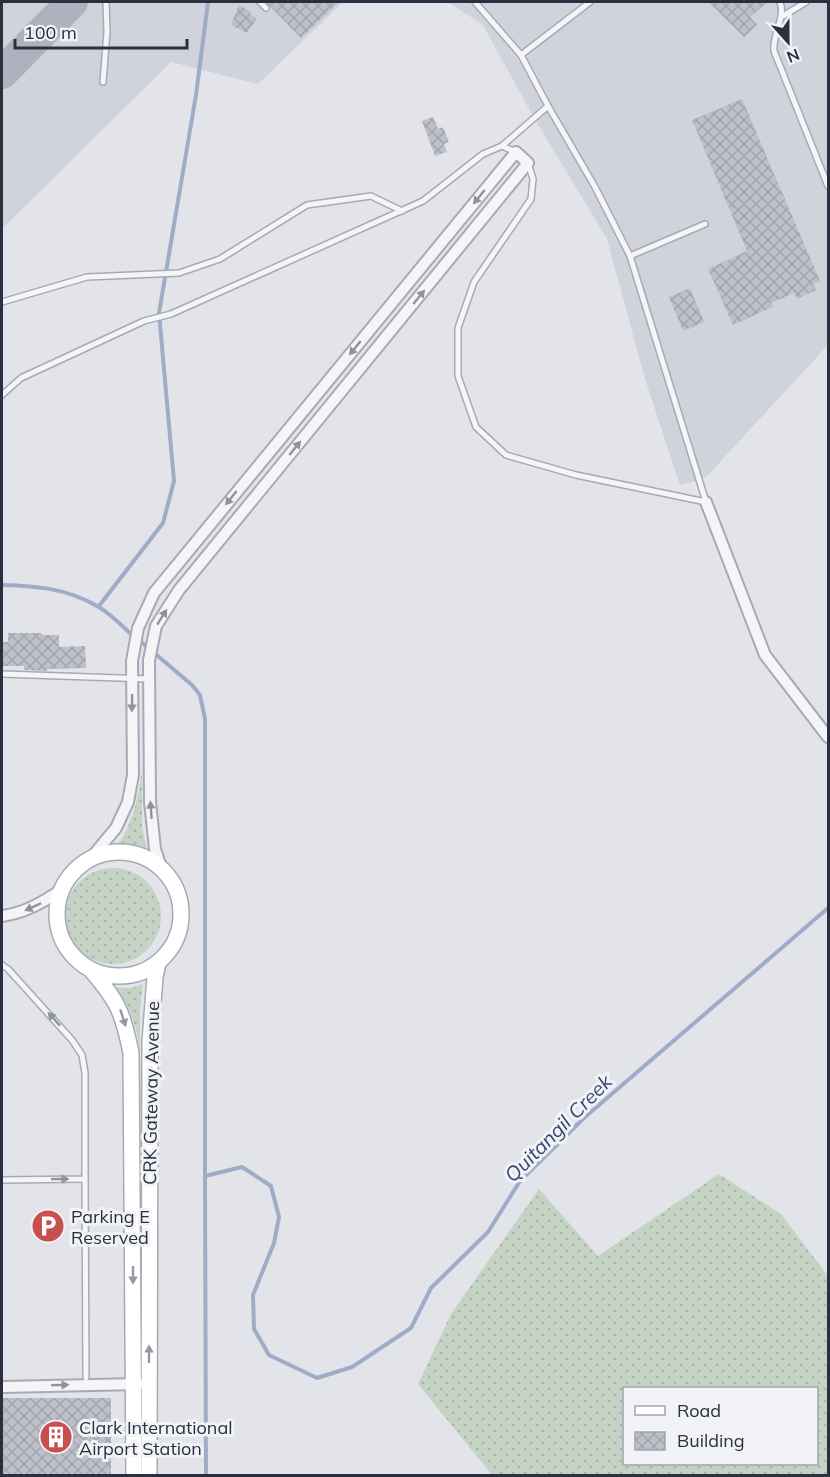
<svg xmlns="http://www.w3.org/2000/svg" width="830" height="1477" font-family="Mulish,sans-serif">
<defs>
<pattern id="grass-dots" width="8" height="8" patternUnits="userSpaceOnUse" patternTransform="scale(1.5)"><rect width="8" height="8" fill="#c5d3c4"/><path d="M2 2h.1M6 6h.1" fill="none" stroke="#a9b5aa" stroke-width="1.8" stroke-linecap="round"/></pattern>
<pattern id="building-cross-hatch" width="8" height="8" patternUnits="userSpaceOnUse" patternTransform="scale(1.5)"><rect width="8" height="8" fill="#bdbfc9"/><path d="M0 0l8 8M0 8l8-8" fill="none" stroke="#a3a4ae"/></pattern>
</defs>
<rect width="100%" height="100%" fill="#e2e4ea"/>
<g fill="#d0d3db">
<polygon points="2,2 343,2 258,84 171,62 2,229"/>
<polygon points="448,2 828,2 828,345 708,475 700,480 680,485 645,379 607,239 534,118 483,25"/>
</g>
<g fill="url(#grass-dots)" fill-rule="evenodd">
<path d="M 142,770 L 142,827 L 147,850 L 119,843 C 134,820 138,798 142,770 Z"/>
<circle cx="113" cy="916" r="48"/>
<path d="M 143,984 L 140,1008 L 140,1051 C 137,1027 130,1009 117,988 L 131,988 Z"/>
<path d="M 719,1174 L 781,1214 L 828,1276 L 828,1475 L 492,1475 L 418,1384 L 451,1314 L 539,1189 L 598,1256 ZM 624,1388 L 816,1388 L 816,1464 L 624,1464 Z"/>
</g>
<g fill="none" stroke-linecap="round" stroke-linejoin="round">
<g stroke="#9facc7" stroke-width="4">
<path d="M 2,585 C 36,586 66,588 97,606 C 110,613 122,626 133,636"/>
<polyline points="99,606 163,523 174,481 159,313 196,95 208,2"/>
<polyline points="139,640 192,685 200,695 205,719 205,1176"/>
<polyline points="206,1476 205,1176 242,1167 271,1186 279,1217 274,1243 253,1295 254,1329 269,1355 317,1378 352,1367 411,1328 431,1288 488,1232 520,1181 585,1117 828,908"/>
</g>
<polyline stroke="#afb2be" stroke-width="32" points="2,73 72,2"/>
</g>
<g fill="url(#building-cross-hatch)">
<polygon points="266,2 339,2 301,38"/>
<polygon points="709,2 767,2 750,17 757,25 744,37"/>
<polygon points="239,5 251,12 250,15 257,18 247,33 231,25"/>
<polygon points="742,99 820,281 813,284 816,290 797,299 794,293 771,303 773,307 733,325 708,269 747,251 692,120"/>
<polygon points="433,117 438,129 443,127 449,142 444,144 447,152 435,156 422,121"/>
<polygon points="690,288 704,322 683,331 669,297"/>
<polygon points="8,633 42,633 42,635 59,635 59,647 85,646 86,668 48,669 46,671 24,670 24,666 2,666 2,642 8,642"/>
<rect x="2" y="1398" width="109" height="78"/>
</g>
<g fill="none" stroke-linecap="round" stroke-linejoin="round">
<g stroke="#a7aab4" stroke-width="8">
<g id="lane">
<polyline points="260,2 266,8"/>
<polyline points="475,2 521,55"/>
<path d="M 780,2 C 786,19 772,33 774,51 L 828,186"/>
<polyline points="783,16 806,2"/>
<polyline points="103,82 107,32 106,2"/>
<polyline points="502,146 548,106"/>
<polyline points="528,163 533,179 531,199 474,282 458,328 458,376 476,427 506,455 576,475 706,502 630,256 595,187 548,106 521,55 590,2"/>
<polyline points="630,256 705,224"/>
<polyline points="2,302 87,277 179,273 220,259 307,205 371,196 402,211"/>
<polyline points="2,395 21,378 144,321 171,314 423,201 483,154 502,146 516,152"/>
<polyline points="2,674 148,679"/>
<polyline points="2,965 8,969 72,1040 82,1055 85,1073 85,1179 2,1180"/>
<polyline points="85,1179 86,1378"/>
</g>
</g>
<g stroke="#a7aab4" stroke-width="14">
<g id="street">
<polyline points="706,502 765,655 828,737"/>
<polyline points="91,858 116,828 128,802 133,775 132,661 138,628 154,593 516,152 528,163 179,590 156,626 149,660 150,802 155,849 161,867"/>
<path d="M 2,916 C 24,913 42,903 61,890"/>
<polyline points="2,1387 139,1384"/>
</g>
</g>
<g stroke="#a7aab4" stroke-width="18">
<g id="secondary">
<circle cx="119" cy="914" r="62"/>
<path d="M 91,970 C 118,1001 123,1013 131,1053 L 134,1476"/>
<polyline points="149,1476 150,1042 155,977 158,963"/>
</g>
</g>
<use href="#lane" stroke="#f5f5f8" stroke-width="5"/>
<use href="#street" stroke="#f5f5f8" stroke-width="10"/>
<use href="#secondary" stroke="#fff" stroke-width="15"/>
</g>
<defs><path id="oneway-solid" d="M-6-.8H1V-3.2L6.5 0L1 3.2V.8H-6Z" transform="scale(1.5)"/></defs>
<g fill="#90929c">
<use href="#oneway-solid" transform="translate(479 197) rotate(129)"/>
<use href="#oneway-solid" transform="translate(419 297) rotate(-51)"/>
<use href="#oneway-solid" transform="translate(355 348) rotate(129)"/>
<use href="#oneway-solid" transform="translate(295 448) rotate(-51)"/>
<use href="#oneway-solid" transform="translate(231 498) rotate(129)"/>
<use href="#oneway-solid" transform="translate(162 617) rotate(-58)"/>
<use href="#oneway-solid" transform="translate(132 703) rotate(91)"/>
<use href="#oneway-solid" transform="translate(151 810) rotate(-94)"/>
<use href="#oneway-solid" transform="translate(33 907) rotate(155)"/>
<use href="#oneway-solid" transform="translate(54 1019) rotate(-132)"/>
<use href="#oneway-solid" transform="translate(60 1179)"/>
<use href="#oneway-solid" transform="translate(60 1385) rotate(-1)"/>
</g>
<g fill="#9598a0">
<use href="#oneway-solid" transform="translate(123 1018) rotate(72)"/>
<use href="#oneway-solid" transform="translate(133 1275) rotate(90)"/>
<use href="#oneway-solid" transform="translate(149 1354) rotate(-90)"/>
</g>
<defs>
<g id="parking-disc" transform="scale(1.725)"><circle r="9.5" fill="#c7504f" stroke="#f2f3f7"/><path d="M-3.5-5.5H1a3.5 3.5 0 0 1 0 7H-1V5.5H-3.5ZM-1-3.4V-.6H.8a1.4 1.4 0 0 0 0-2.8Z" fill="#fff"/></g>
<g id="building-disc" transform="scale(1.725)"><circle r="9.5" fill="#c7504f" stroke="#f2f3f7"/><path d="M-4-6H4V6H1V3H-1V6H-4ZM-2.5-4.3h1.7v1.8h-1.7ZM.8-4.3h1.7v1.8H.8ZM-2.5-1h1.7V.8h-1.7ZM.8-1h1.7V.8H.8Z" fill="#fff"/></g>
</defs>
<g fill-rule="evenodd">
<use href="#parking-disc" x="48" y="1226"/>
<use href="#building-disc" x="56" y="1437"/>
</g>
<g text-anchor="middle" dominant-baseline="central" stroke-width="6" stroke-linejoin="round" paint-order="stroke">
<g font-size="18" fill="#2b3041" stroke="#f2f3f7">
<text transform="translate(151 1093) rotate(-89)">CRK Gateway Avenue</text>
</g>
<g font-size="18" fill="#2b3041" stroke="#f2f3f7" text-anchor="start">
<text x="71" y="1216">Parking E<tspan x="71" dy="21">Reserved</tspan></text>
<text x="79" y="1427">Clark International<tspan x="79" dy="21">Airport Station</tspan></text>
</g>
<g font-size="20" font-style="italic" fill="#374872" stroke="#f2f3f7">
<text transform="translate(558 1128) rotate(-45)">Quitangil Creek</text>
</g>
</g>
<rect width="830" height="1477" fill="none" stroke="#2b3041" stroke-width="6"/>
<rect x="623" y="1387" width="195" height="78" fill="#f2f3f7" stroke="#a2a5ae" stroke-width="1.5"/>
<rect x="635" y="1406" width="30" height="9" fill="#ffffff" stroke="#a2a5ae" stroke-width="1.5"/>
<text x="677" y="1417" font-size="18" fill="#2b3041">Road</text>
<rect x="635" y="1432" width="30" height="18" fill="url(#building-cross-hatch)" stroke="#a2a5ae" stroke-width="1.5"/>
<text x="677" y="1447" font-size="18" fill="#2b3041">Building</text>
<g transform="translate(788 42) rotate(159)" stroke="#f2f3f7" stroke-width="4.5" paint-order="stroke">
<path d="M0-4.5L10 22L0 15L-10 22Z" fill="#2b3041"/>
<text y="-9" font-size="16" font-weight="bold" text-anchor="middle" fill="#2b3041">N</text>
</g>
<path d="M15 39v9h172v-9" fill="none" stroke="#2b3041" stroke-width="3"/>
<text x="24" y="39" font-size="18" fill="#2b3041" stroke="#f2f3f7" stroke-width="4.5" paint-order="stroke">100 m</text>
</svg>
